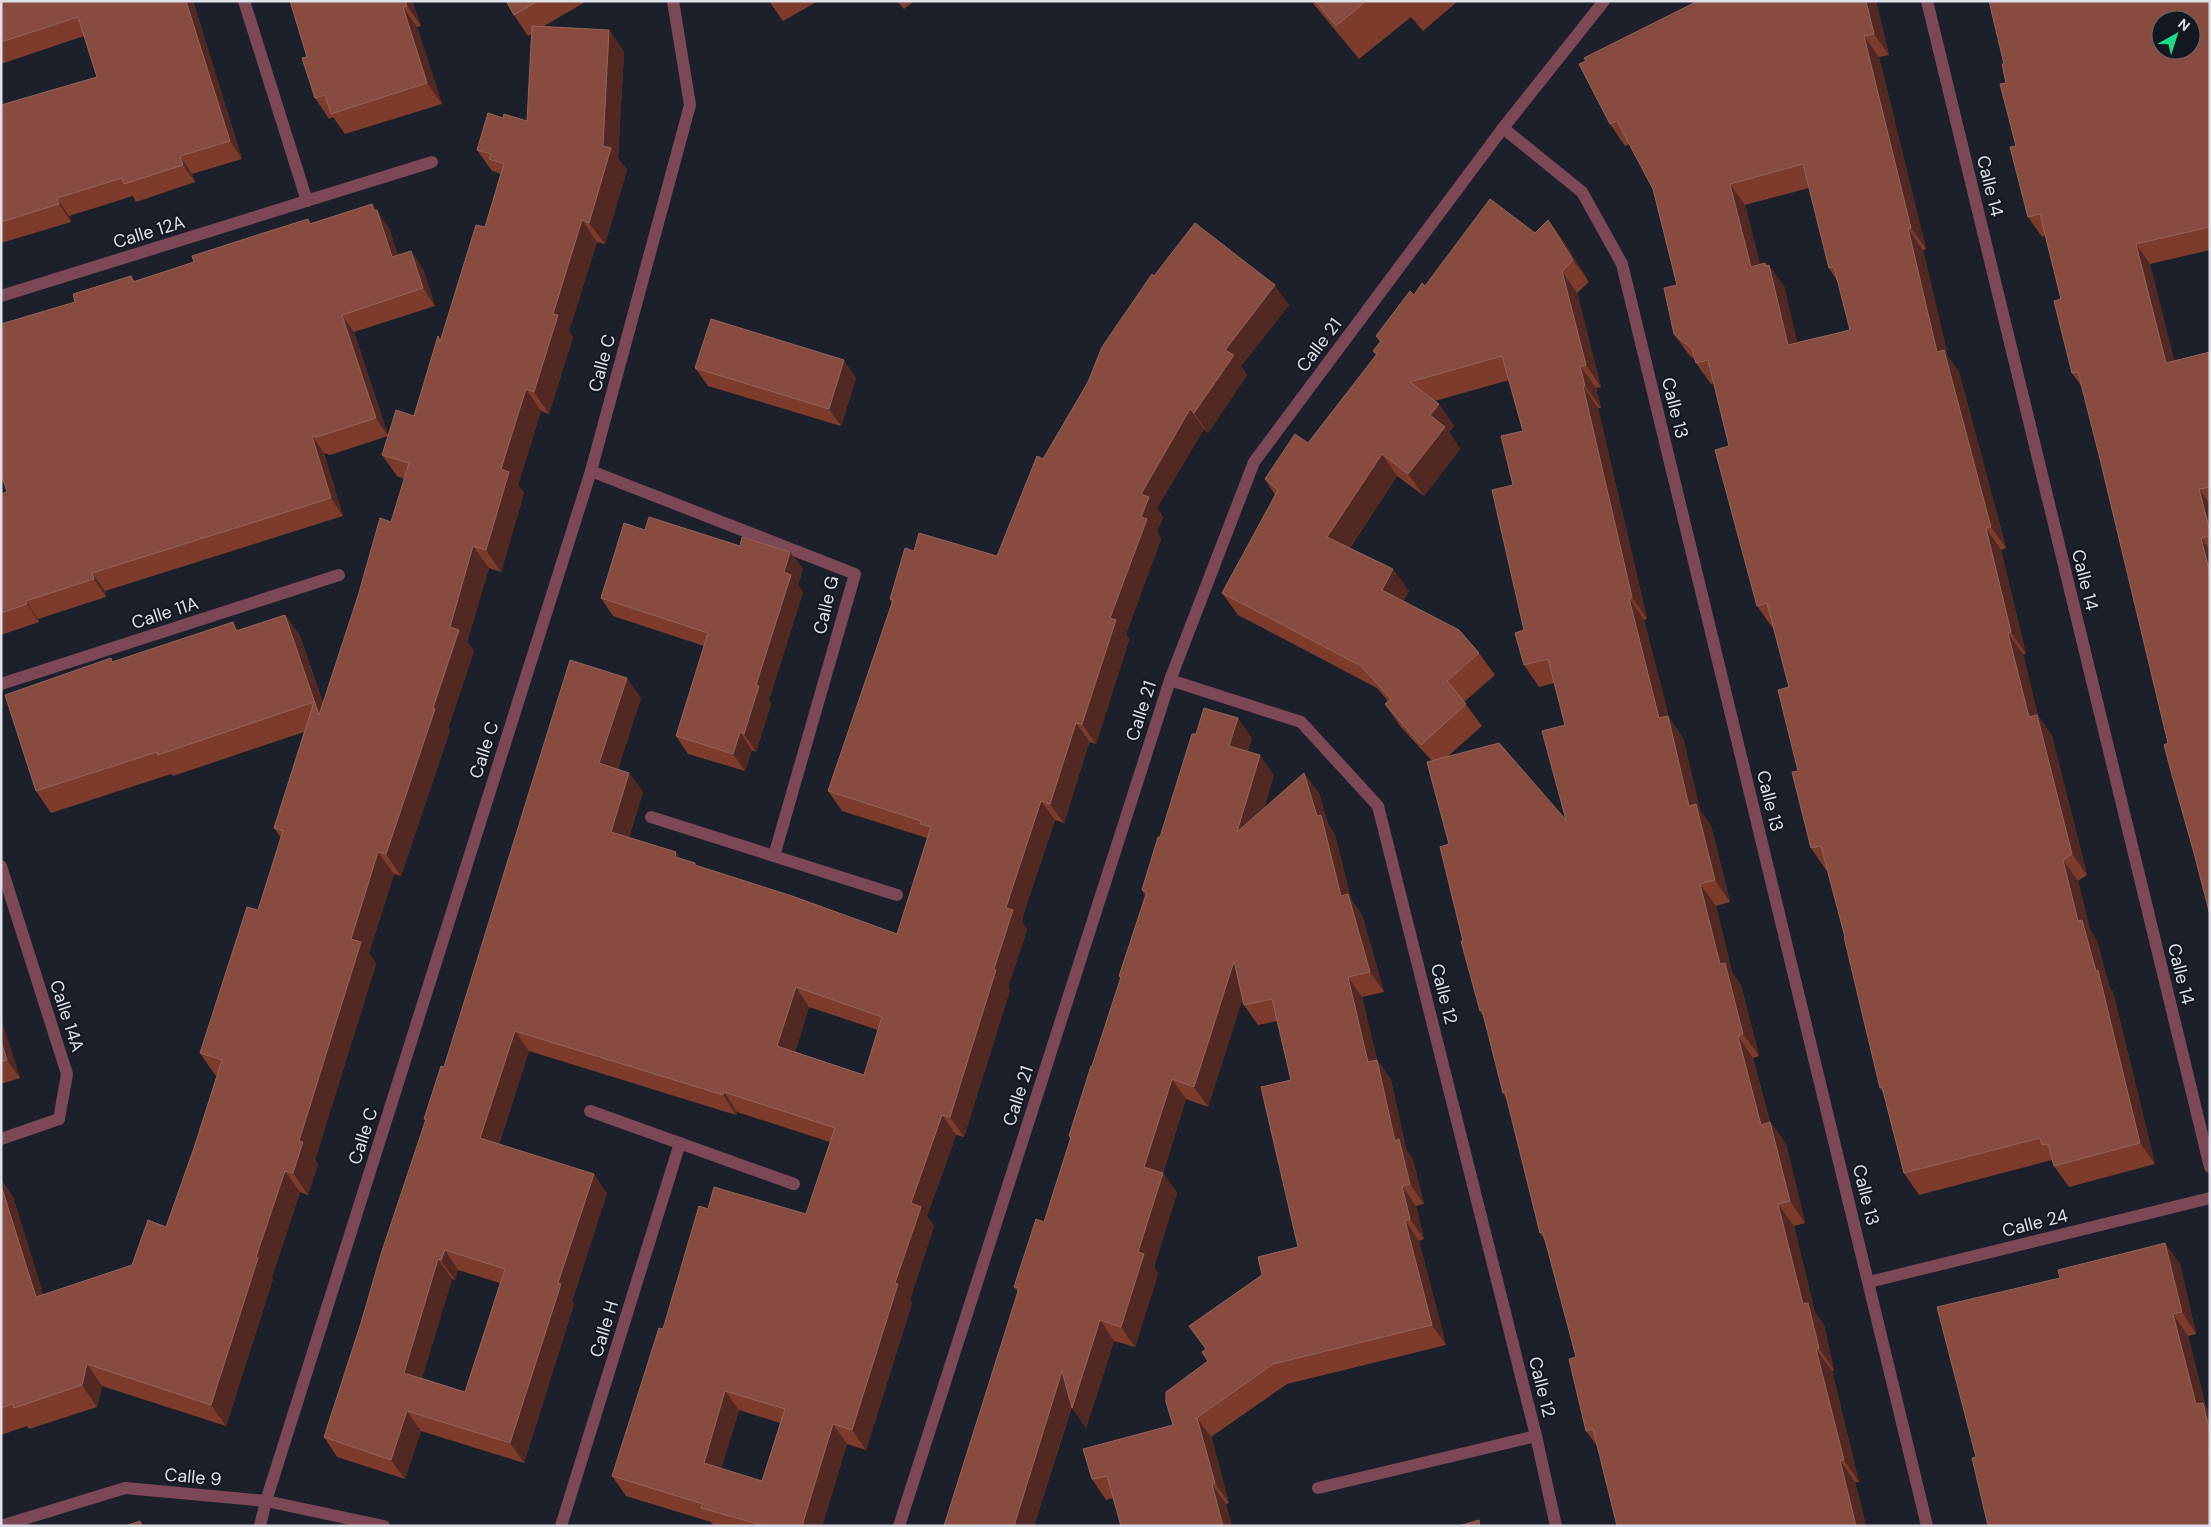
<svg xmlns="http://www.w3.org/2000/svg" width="2211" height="1527" font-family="'DM Sans',sans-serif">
<rect width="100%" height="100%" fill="#1c202a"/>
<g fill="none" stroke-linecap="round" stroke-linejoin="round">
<g stroke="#7c4856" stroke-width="12">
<polyline points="244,1 307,201"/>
<polyline points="1927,1 2210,1167"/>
<polyline points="1503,128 1582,192 1622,264 1927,1526"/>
<polyline points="1,296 432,162"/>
<polyline points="591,471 855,574 774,856"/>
<polyline points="1170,680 1301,722 1378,806 1536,1436 1556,1526"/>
<polyline points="1,684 339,575"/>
<polyline points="651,817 897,895"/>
<polyline points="1,866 67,1074 59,1119 1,1139"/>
<polyline points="590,1111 794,1184"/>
<polyline points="1869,1282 2210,1198"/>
<polyline points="1318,1488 1536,1436"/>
<polyline points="1,1526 125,1488 266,1501 384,1526"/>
<polyline points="260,1526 266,1501 591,471 690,105 673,1"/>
<polyline points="561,1526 680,1143"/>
<polyline points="899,1526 1170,680 1254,462 1503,128 1604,1"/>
</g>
</g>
<g fill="#7c3b2b" fill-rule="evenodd">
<polygon points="1,1 193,1 242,159 192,174 195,182 136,202 133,196 69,216 71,222 1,243 1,105 97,77 84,36 1,64"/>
<polygon points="290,1 412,1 421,26 417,27 442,104 345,134 333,117 329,119 315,98 307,57"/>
<polygon points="506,1 587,1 544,26 609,30 624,52 618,158 627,170 605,244 597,242 569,331 573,337 549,414 541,411 518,485 524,493 501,572 489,568 467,642 474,651 448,728 450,730 401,876 394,874 369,953 376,964 315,1160 318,1164 308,1195 300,1192 272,1277 273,1279 226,1426 102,1386 97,1407 29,1429 27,1426 1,1435 1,1180 13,1197 43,1295 132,1265 166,1227 194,1148 217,1075 215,1075 200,1053 258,910 281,838 274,828 304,732 173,776 171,774 51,813 36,791 113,662 238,630 285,615 300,636 323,703 391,522 404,479 397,476 382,455 388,436 330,455 324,453 343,516 105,591 106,597 38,619 39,622 1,635 1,494 7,492 75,302 131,276 135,281 194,262 311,223 372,204 389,228 398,256 411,251 423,269 435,306 354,332 388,435 414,416 438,336 440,340 485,227 500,175 499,173 492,171 477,150 503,118 527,121 532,34 528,36 514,15"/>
<polygon points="769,1 818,1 783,21"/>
<polygon points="897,1 914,1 904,9"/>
<polygon points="1311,1 1458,1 1423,31 1411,17 1359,59"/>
<path d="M 1876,1 L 1889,55 L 1879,57 L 1926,249 L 1923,250 L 1948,357 L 1959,372 L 2006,548 L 2001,550 L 2026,654 L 2023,654 L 2038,716 L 2052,736 L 2087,875 L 2078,881 L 2090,930 L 2097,941 L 2109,986 L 2113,992 L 2155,1164 L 2069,1187 L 2054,1166 L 2052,1160 L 1919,1195 L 1904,1173 L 1883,1092 L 1880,1088 L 1845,937 L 1827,870 L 1826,870 L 1811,848 L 1798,771 L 1789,687 L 1773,627 L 1772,627 L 1757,606 L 1729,446 L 1714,383 L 1711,384 L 1696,363 L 1695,360 L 1689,355 L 1674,334 L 1677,285 L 1653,189 L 1629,144 L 1625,146 L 1610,124 L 1579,64 ZM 1809,188 L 1829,268 L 1838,282 L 1850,330 L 1797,342 L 1784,286 L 1765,263 L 1760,264 L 1745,205 Z"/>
<polygon points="2210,1 2210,250 2150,264 2174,361 2210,352 2210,915 2101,463 2082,387 2072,373 2061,299 2045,236 2042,237 2028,217 2006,83 2004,64"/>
<path d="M 1548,220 L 1564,242 L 1589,282 L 1577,293 L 1601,387 L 1596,388 L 1601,408 L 1598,408 L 1647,619 L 1644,620 L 1669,718 L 1683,738 L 1700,810 L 1711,826 L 1730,902 L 1716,906 L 1732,972 L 1741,985 L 1759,1056 L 1753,1058 L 1770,1122 L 1786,1144 L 1805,1223 L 1794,1226 L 1815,1313 L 1824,1325 L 1834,1370 L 1832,1371 L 1859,1482 L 1855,1482 L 1866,1526 L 1617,1526 L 1598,1447 L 1586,1431 L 1576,1357 L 1545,1241 L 1540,1233 L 1507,1099 L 1503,1093 L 1484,1017 L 1480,1011 L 1463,941 L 1449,844 L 1432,761 L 1400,726 L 1385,704 L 1388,701 L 1377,688 L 1238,615 L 1222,593 L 1275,495 L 1265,479 L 1308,443 L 1376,355 L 1373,351 L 1380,342 L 1376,336 L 1414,295 L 1425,286 L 1535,233 ZM 1509,380 L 1523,431 L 1513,485 L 1524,630 L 1524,665 L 1539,687 L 1554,683 L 1565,725 L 1566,820 L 1447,757 L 1482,726 L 1464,702 L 1495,675 L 1479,653 L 1403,601 L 1409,591 L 1350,548 L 1397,476 L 1424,496 L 1460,449 L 1449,432 L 1454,426 L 1439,404 L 1435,401 Z"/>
<path d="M 1154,276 L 1289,305 L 1241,366 L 1247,375 L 1208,433 L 1204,429 L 1157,508 L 1163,517 L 1157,532 L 1161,539 L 1126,634 L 1129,640 L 1096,744 L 1090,742 L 1088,746 L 1064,823 L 1055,820 L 1025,909 L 1022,922 L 1027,930 L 1008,987 L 1010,990 L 964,1137 L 956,1135 L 927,1216 L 934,1226 L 910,1300 L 912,1303 L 866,1450 L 847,1444 L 822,1526 L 714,1526 L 711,1522 L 626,1496 L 612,1476 L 663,1329 L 708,1209 L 806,1214 L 830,1142 L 737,1112 L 736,1115 L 529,1051 L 499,1144 L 607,1193 L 572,1301 L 574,1304 L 524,1463 L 421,1431 L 405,1479 L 337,1457 L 324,1437 L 426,1121 L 424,1119 L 444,1067 L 641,698 L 618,769 L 629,773 L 643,792 L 629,837 L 676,852 L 680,858 L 697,866 L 897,934 L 927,838 L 842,811 L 828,791 L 892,603 L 890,599 L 914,551 L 997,556 L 1043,459 ZM 809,1007 L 878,1030 L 864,1075 L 795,1052 ZM 458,1270 L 500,1283 L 465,1392 L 422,1378 L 452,1279 L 455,1280 ZM 739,1410 L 780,1423 L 762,1481 L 721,1469 Z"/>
<polygon points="695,368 856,378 841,426 708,386"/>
<polygon points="645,530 740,546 790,552 803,569 798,585 803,592 769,700 771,704 756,752 752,750 745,771 688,754 676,736 704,646 613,616 601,598"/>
<polygon points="1252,738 1248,751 1274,775 1264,808 1319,793 1328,824 1335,835 1351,899 1362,915 1384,992 1362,997 1377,1060 1391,1080 1406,1149 1413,1160 1424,1204 1416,1206 1424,1239 1419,1241 1446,1345 1287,1384 1211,1437 1229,1503 1226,1504 1232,1526 1121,1526 1113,1498 1106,1500 1092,1479 1173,1425 1208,1361 1206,1349 1262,1275 1298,1247 1291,1080 1278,1021 1258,1025 1244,1005 1242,1000 1208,1107 1186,1099 1163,1173 1177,1193 1154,1267 1158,1274 1135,1347 1114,1341 1086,1428 1072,1408 1072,1406 1034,1526 944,1526 1018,1292 1014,1287 1044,1222 1071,1138 1069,1136 1121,979 1119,976 1145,895 1142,890 1160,837"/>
<polygon points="1,1019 20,1078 1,1084"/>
<polygon points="2180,1264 2196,1334 2188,1336 2206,1407 2210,1412 2210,1526 1976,1457"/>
</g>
<g fill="#512822">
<polygon points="186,1 193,1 242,159 230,141"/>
<polygon points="405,1 412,1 421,26 407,6"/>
<polygon points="1866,1 1876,1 1889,55 1874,34"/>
<polygon points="403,7 417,27 442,104 427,83"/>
<polygon points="609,30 624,52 618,158 627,170 605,244 589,223 603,146"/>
<polygon points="1864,36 1879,57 1926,249 1911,228"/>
<polygon points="180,156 192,174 195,182 183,165"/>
<polygon points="1730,184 1745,205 1766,288 1751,267"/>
<polygon points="57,198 69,216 71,222 59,204"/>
<polygon points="372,204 389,228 405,275 392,257"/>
<polygon points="582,220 597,242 569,331 573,337 549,414 534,392 553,314"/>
<polygon points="1548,220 1564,242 1589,282 1573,260"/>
<polygon points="1908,228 1923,250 1948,357 1959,372 2006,548 1991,527 1937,352"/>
<polygon points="2136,244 2150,264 2180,383 2166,363"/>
<polygon points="411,251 423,269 435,306 423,288"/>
<polygon points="1765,263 1771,272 1769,265 1784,286 1803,366 1788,345"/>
<polygon points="1562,271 1577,293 1601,387 1586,365"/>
<polygon points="1275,285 1289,305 1241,366 1247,375 1208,433 1194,413 1225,350"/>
<polygon points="342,315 354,332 388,436 376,418"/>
<polygon points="844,360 856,378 841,426 829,409"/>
<polygon points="1580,366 1596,388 1601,408 1585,386"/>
<polygon points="1583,386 1598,408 1647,619 1632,597"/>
<polygon points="526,389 541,411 518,485 524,493 501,572 486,550 501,469"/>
<polygon points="1439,404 1454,426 1449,432 1460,449 1424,496 1408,474 1430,415"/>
<polygon points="1190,409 1204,429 1157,508 1163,517 1157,532 1161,539 1126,634 1129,640 1096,744 1082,724 1110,618 1141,517 1141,494"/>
<polygon points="312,436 324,453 343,516 331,498"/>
<polygon points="1382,454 1397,476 1342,559 1327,537"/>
<polygon points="2199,489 2210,504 2210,531"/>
<polygon points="1986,528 2001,550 2026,654 2011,632"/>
<polygon points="2201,538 2210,551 2210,573"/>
<polygon points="473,546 489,568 467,642 474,651 448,728 450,730 401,876 386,854 433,708 450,627"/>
<polygon points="790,552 803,569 798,585 803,592 769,700 771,704 756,752 744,734 784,572"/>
<polygon points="1393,569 1409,591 1398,612 1382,590"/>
<polygon points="92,573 105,591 106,597 94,579"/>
<polygon points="1629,598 1644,620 1669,718 1683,738 1700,810 1711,826 1730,902 1715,880 1659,718"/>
<polygon points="26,601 38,619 39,622 27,604"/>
<polygon points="285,615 300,636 334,737 319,715"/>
<polygon points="233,622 248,644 236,631"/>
<polygon points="2008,633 2023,654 2038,716 2052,736 2087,875 2072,854 2029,717"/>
<polygon points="627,678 641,698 613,783 599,763"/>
<polygon points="1238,718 1252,738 1243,766 1229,746"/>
<polygon points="1076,723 1090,742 1088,746 1064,823 1050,804 1075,726"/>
<polygon points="740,732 752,750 745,771 733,754"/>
<polygon points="1260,755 1274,775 1251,852 1237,832"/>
<polygon points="629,773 643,792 624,851 611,832"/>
<polygon points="1304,773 1319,793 1328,824 1335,835 1351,899 1362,915 1384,992 1370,972 1341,896"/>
<polygon points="1041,801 1055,820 1025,909 1022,922 1027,930 1008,987 1010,990 964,1137 950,1117 994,969 1006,908 1012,889"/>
<polygon points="378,852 394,874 369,953 376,964 315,1160 318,1164 308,1195 293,1173 299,1141 351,939"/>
<polygon points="676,852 690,872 675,857"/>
<polygon points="2063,860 2078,881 2090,930 2097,941 2109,986 2113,992 2155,1164 2140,1143 2096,971 2078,921"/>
<polygon points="1700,884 1716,906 1732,972 1741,985 1759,1056 1743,1034 1720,964"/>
<polygon points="1234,961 1248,982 1208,1107 1194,1087"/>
<polygon points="1348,977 1362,997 1377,1060 1391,1080 1406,1149 1413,1160 1424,1204 1410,1184 1368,1062"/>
<polygon points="796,987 809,1007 791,1066 777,1046"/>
<polygon points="1,1019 20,1078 7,1060 1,1041"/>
<polygon points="515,1031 529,1051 494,1158 480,1138"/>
<polygon points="1738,1036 1753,1058 1776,1147 1761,1125"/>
<polygon points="1172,1079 1186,1099 1158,1187 1144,1167"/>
<polygon points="724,1092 737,1112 736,1115 723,1095"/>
<polygon points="942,1115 956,1135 927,1216 934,1226 910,1300 912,1303 866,1450 852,1430 895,1283 911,1203"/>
<polygon points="1770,1122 1786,1144 1805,1223 1790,1201"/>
<polygon points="285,1171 300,1192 272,1277 273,1279 226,1426 211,1405 256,1257"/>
<polygon points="1163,1173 1177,1193 1154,1267 1158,1274 1135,1347 1121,1327 1138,1252"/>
<polygon points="594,1174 607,1193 572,1301 574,1304 524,1463 510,1443 558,1283"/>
<polygon points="1,1180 13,1197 51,1319 36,1297 1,1185"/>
<polygon points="1402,1186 1416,1206 1424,1239 1410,1219"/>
<polygon points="1778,1204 1794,1226 1815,1313 1824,1325 1834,1370 1819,1348 1803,1304"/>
<polygon points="1405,1220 1419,1241 1446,1345 1432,1325"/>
<polygon points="2165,1243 2180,1264 2196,1334 2182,1312"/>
<polygon points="445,1250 458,1270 455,1280 441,1260"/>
<polygon points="438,1259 452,1279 418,1392 404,1373"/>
<polygon points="2173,1314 2188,1336 2206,1407 2210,1412 2210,1432 2196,1404"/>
<polygon points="1100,1320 1114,1341 1086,1428 1072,1408"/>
<polygon points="1816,1349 1832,1371 1859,1482 1844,1460"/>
<polygon points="87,1364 102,1386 97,1407 82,1385"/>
<polygon points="1062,1371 1076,1391 1034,1526 1014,1526"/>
<polygon points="725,1391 739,1410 717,1483 704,1463"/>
<polygon points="407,1411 421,1431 405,1479 391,1460"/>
<polygon points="1197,1418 1212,1438 1229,1503 1215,1483"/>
<polygon points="833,1424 847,1444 822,1526 802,1526"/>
<polygon points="1840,1460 1855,1482 1866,1526 1856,1526"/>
<polygon points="1212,1484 1226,1504 1232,1526 1223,1526"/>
</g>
<g fill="#874c3f" stroke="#94645a" fill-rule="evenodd">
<polygon points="1,1 186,1 230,141 180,156 183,165 124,184 122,178 57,198 59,204 1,222 1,105 97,77 78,17 1,42"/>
<polygon points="290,1 405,1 407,6 403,7 427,83 331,114 325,95 315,98 302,58 307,57"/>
<polygon points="506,1 538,1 514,15"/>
<polygon points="1315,1 1366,1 1336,26"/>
<path d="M 1698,1 L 1866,1 L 1874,34 L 1864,36 L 1911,228 L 1908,228 L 1937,352 L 1944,350 L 1991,527 L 1986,528 L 2011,632 L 2008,633 L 2029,717 L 2037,715 L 2072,854 L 2063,860 L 2078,921 L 2082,920 L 2096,971 L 2098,970 L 2140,1143 L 2054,1166 L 2048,1144 L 2042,1145 L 2040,1138 L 1904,1173 L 1882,1087 L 1880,1088 L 1844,937 L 1845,937 L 1821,846 L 1811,848 L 1792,772 L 1798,771 L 1778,690 L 1789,687 L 1767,603 L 1757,606 L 1715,450 L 1729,446 L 1708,360 L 1696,363 L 1692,349 L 1674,334 L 1664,288 L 1677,285 L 1653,189 L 1617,121 L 1610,124 L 1579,64 L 1586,61 L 1584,58 ZM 1803,164 L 1829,268 L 1834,267 L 1850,330 L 1788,345 L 1769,265 L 1765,266 L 1765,263 L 1751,267 L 1730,184 Z"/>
<path d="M 1989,1 L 2210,1 L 2210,227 L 2136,244 L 2166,363 L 2210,352 L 2210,487 L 2199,489 L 2210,531 L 2210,536 L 2201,538 L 2210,573 L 2210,915 L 2194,853 L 2172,775 L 2164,745 L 2168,743 L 2101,463 L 2078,372 L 2072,373 L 2054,301 L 2061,299 L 2040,214 L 2028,217 L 2010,147 L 2016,146 L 2000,84 L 2006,83 L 2002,64 L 2004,64 ZM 2161,20 L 2191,20 L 2191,50 L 2161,50 Z"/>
<polygon points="532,26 609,30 603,146 611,148 589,223 582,220 553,314 558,315 534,392 526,389 501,469 509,472 486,550 473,546 450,627 459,630 433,708 435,709 386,854 378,852 351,939 361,942 299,1141 303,1142 293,1173 285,1171 256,1257 258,1258 211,1405 87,1364 82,1385 14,1408 13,1404 1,1408 1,1185 36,1297 132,1265 148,1220 166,1227 194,1148 222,1060 200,1053 247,907 258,910 283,831 274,828 314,702 158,755 157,752 36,791 5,695 111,658 112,662 233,622 236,631 285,615 319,715 358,596 380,518 391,522 409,463 382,455 396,410 414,416 438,336 440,342 476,225 485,227 504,164 489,159 491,154 477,150 488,113 503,118 504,114 527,121"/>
<polygon points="1490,199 1535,233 1548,220 1573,260 1562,271 1586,365 1580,366 1585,386 1583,386 1632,597 1629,598 1659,718 1668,716 1689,806 1696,804 1715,880 1700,884 1720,964 1725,963 1743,1034 1738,1036 1761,1125 1770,1122 1790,1201 1778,1204 1803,1304 1808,1303 1819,1348 1816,1349 1844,1460 1840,1460 1856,1526 1617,1526 1593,1429 1586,1431 1569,1359 1576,1357 1543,1232 1540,1233 1505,1092 1503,1093 1482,1010 1480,1011 1461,941 1463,941 1440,847 1449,844 1427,762 1499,743 1566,820 1542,731 1565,725 1548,659 1524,665 1515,633 1524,630 1492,490 1513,485 1501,436 1523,431 1502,356 1410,382 1439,404 1430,415 1445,427 1408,474 1382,454 1327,537 1393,569 1382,590 1459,630 1479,653 1447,681 1466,704 1421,745 1385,704 1391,699 1361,666 1222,593 1278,490 1265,479 1295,434 1308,443 1377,354 1373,351 1381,341 1376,336 1410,291 1414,295 1422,283 1425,286"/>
<polygon points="372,204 374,211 377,210 392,257 411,251 423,288 342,315 376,418 317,437 312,436 331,498 92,573 94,579 26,601 27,604 1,613 1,494 7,492 1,473 1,324 75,302 73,294 131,276 133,282 194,262 192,256 251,237 308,219 310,224"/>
<path d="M 1195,223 L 1275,285 L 1225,350 L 1234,355 L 1194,413 L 1190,409 L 1141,494 L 1149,497 L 1141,517 L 1147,519 L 1110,618 L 1116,620 L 1082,724 L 1076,723 L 1075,726 L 1050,804 L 1041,801 L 1012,889 L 1006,908 L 1013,910 L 994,969 L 996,970 L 950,1117 L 942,1115 L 911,1203 L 921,1207 L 895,1283 L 898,1284 L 852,1430 L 833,1424 L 802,1526 L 765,1526 L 701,1508 L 703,1504 L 612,1476 L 659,1328 L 663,1329 L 699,1206 L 708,1209 L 714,1187 L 806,1214 L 835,1128 L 724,1092 L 723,1095 L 515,1031 L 480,1138 L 594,1174 L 558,1283 L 561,1284 L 510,1443 L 407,1411 L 391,1460 L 324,1437 L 361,1323 L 381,1254 L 426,1119 L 424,1119 L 441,1066 L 444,1067 L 570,660 L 627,678 L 599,763 L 629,773 L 611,832 L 676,852 L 675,857 L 695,863 L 695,865 L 792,896 L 897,934 L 931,827 L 920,824 L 921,821 L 828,791 L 893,600 L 890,599 L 905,548 L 914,551 L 919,533 L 997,556 L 1037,456 L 1043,459 L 1088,382 L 1102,347 L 1152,274 L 1154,276 ZM 796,987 L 882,1017 L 864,1075 L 777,1046 ZM 445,1250 L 505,1269 L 465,1392 L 404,1373 L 438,1259 L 441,1260 ZM 725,1391 L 785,1409 L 762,1481 L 704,1463 Z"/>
<polygon points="711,319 844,360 829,409 695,368"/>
<polygon points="649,517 740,546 742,537 790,552 784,572 791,575 756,685 759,686 744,734 740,732 733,754 676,736 708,633 601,598 624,523 645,530"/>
<polygon points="1204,708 1238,718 1229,746 1260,755 1237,832 1304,773 1317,816 1321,815 1341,896 1348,894 1370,972 1348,977 1368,1062 1377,1060 1395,1141 1399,1139 1410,1184 1402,1186 1410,1219 1405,1220 1432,1325 1273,1364 1195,1419 1197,1418 1215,1483 1212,1484 1223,1526 1121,1526 1107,1476 1092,1479 1083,1449 1173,1425 1166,1402 1166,1392 1208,1361 1202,1352 1206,1349 1189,1326 1262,1275 1258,1257 1298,1247 1261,1087 1291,1080 1272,999 1244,1005 1234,961 1194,1087 1172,1079 1144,1167 1163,1173 1138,1252 1144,1254 1121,1327 1100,1320 1072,1408 1062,1371 1014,1526 944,1526 1019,1288 1014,1287 1036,1219 1044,1222 1071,1137 1069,1136 1091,1066 1092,1066 1121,977 1119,976 1147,892 1142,890 1158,837 1160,837 1192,734 1196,734"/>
<polygon points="1,1041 7,1060 1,1062"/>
<polygon points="2165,1243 2182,1312 2173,1314 2196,1404 2203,1403 2210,1432 2210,1448 2209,1448 2210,1454 2210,1526 1988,1526 1972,1458 1976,1457 1937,1307 2060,1278 2058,1270"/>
<polygon points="1479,1520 1480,1526 1459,1526"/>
<polygon points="140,1521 142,1526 125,1526"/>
</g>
<g text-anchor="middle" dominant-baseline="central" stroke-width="4" stroke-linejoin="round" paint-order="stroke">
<g font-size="18" fill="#dee1e7" stroke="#131720">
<text transform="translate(1990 186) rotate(76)">Calle 14</text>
<text transform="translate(149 232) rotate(-17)">Calle 12A</text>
<text transform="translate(1319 345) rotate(-53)">Calle 21</text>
<text transform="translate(602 363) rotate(-75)">Calle C</text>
<text transform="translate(1675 408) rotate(76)">Calle 13</text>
<text transform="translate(2085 580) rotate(76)">Calle 14</text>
<text transform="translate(826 605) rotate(-77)">Calle G</text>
<text transform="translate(165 613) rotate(-18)">Calle 11A</text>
<text transform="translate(1141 711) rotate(-72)">Calle 21</text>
<text transform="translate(484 750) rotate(-72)">Calle C</text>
<text transform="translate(1770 801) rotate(76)">Calle 13</text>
<text transform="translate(2181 974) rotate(76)">Calle 14</text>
<text transform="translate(1444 994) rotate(76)">Calle 12</text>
<text transform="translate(67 1016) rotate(72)">Calle 14A</text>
<text transform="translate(1018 1096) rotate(-72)">Calle 21</text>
<text transform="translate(363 1136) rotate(-72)">Calle C</text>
<text transform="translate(1866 1195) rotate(76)">Calle 13</text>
<text transform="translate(2035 1223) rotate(-14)">Calle 24</text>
<text transform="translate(604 1329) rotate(-73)">Calle H</text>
<text transform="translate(1542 1387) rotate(76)">Calle 12</text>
<text transform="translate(193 1477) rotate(5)">Calle 9</text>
</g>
</g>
<rect width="2211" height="1527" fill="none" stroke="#dee1e7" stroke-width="5"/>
<g transform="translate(2176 35) rotate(39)"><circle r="24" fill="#131720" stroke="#646870"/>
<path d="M0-4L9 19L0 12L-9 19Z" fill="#1dd988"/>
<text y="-8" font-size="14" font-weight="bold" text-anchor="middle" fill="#dee1e7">N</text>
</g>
</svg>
